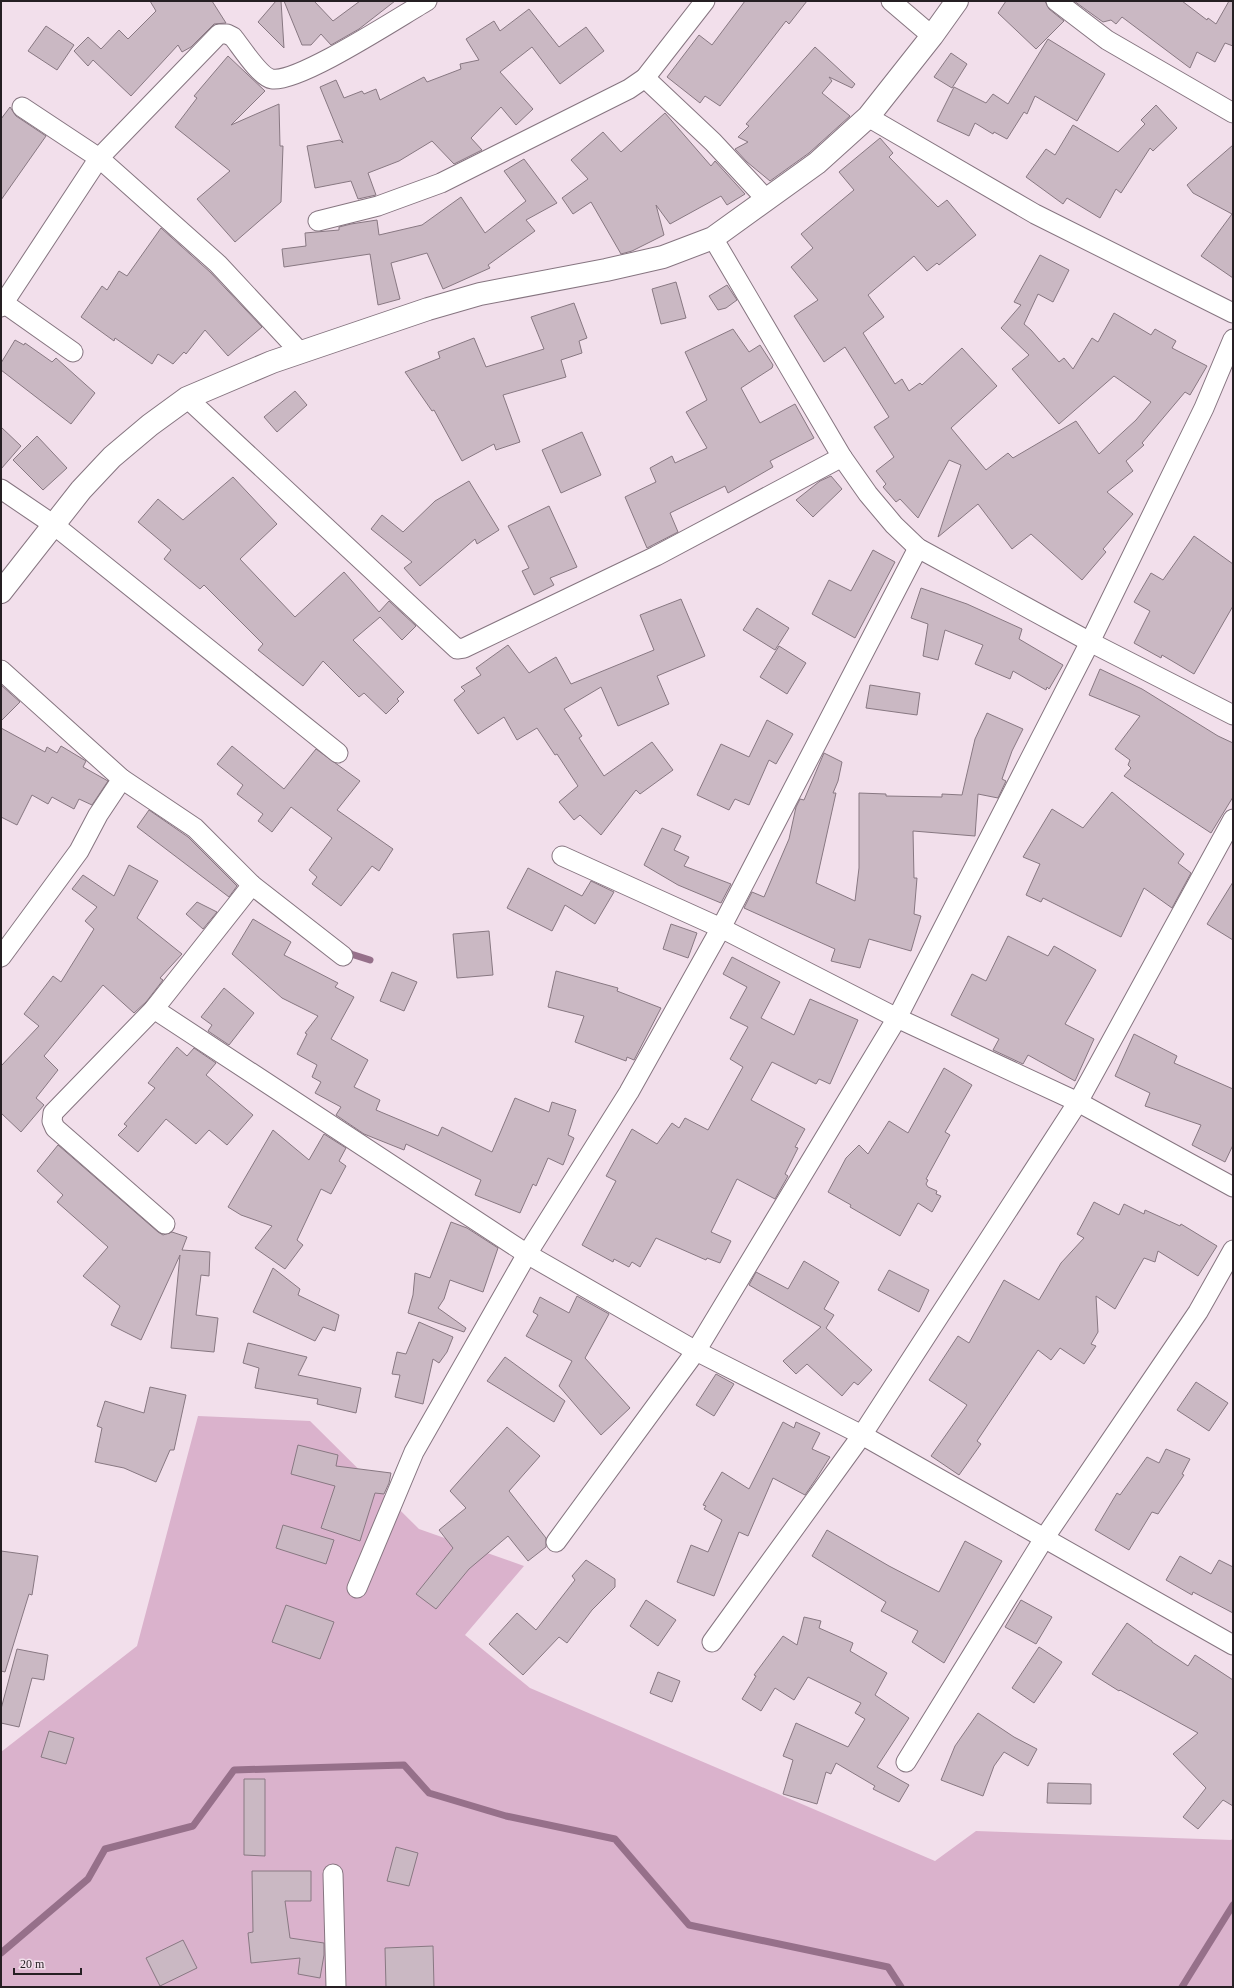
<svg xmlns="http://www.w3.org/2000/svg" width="1234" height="1988" font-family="Georgia,serif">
<rect width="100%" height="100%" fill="#f2dfeb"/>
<polygon fill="#dab2cc" points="198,1416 310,1421 419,1529 524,1566 465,1635 530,1688 935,1861 976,1831 1231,1840 1233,1838 1233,1987 1,1987 1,1752 137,1646"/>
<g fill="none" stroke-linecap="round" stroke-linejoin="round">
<g stroke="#96708a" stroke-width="7">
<polyline points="345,950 351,954 370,960"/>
<polyline points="1,1953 88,1879 105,1849 193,1826 234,1770 404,1765 429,1793 506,1816 615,1839 689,1925 888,1967 901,1987"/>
<polyline points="1182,1987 1233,1905"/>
</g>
</g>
<g fill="#cab8c3" stroke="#887882">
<polygon points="150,1 212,1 226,23 214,24 191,47 182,52 178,45 131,96 93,60 88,66 74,51 88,37 101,49 119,30 128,39 156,11"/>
<polygon points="276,1 281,1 284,48 258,22"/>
<polygon points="284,1 314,1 333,21 360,1 395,1 359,29 331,45 321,34 311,45 302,45"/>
<polygon points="745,1 807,1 789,24 786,21 720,106 705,96 700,103 667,77 699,35 712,45"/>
<polygon points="1006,1 1045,1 1049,9 1064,21 1036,49 998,13"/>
<polygon points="1074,1 1182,1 1207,20 1208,18 1216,24 1229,1 1233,1 1233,46 1225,43 1215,62 1197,52 1190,68 1122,17 1116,24 1111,20 1103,22"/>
<polygon points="529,9 559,47 586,27 604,51 560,84 532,47 500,72 533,109 516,125 501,107 471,138 482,150 454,164 432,141 399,161 368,173 376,195 358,199 351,181 315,188 307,146 340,140 343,143 320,87 336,80 344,98 362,91 364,94 376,89 380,100 424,77 427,82 461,69 460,64 479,60 466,39 494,21 500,31"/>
<polygon points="46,26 74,45 57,70 28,51"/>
<polygon points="1048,39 1105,74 1077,121 1035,96 1027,114 1024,112 1007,139 994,132 993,134 975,123 969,136 937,121 954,87 986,103 993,94 1008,104"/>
<polygon points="815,47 855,84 852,88 829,77 832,81 822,93 850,116 809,153 770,181 747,162 735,149 748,142 738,137 749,126 746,124"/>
<polygon points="951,53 967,64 952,88 934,77"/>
<polygon points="228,56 265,91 231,125 279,104 280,146 283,146 281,202 235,242 197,199 230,171 175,127 197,98 194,96"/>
<polygon points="1156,105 1177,128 1153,151 1150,148 1121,193 1116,189 1100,218 1067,198 1063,204 1026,177 1046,149 1055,155 1073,125 1118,152 1145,124 1141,120"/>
<polygon points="10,107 16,116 46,136 1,200 1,119"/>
<polygon points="665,113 711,166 715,161 745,194 727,205 721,196 670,224 656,205 664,235 632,251 621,254 591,202 573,214 562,198 588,179 571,160 603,132 621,152"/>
<polygon points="880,138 893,153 889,157 938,207 947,200 976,235 939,265 937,263 927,271 914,256 868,295 884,317 863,333 895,384 902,379 909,391 920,383 922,385 962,348 997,386 951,428 986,470 1008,453 1013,458 1076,421 1099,454 1136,420 1151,402 1114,376 1059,424 1012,369 1029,355 1001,328 1021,305 1014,302 1040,255 1069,270 1053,302 1038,294 1024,324 1031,330 1059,362 1064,358 1073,369 1092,338 1098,342 1114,313 1151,335 1155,329 1176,341 1172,348 1207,366 1190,395 1185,392 1142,443 1144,445 1126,461 1133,471 1107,492 1133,514 1103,549 1106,552 1082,580 1031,534 1012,549 978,504 938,537 961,465 949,460 918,518 900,499 896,502 883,487 886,484 876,471 894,457 874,427 889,417 845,347 824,362 794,316 818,300 791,267 813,248 801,234 854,190 839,172"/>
<polygon points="1233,145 1233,278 1201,256 1232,214 1193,193 1187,185"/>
<polygon points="524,159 557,203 526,220 535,231 488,265 490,268 443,289 427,253 391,263 400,299 378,305 370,254 284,267 282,249 306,246 305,233 339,230 339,227 351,224 377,220 379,235 422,225 461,197 485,233 526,201 504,171"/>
<polygon points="161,228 210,272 262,327 228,356 205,330 186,354 184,352 173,364 158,354 152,364 115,338 114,341 81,317 102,286 107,290 119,271 127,276"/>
<polygon points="676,282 686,318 661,324 652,289"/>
<polygon points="727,285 737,300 726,308 718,310 709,296"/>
<polygon points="574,303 587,338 579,341 582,353 561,360 566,377 503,395 520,442 496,450 494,444 462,461 434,410 432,411 405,372 440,358 438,352 474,338 486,367 544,349 531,317"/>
<polygon points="733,329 749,352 760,345 773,365 772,368 741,388 760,423 795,404 814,438 770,461 773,467 728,493 725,486 670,513 678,532 647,548 625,497 656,482 650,468 672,456 675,463 707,448 686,412 707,400 685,352"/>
<polygon points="15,340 24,345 25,343 52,362 56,358 95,393 71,424 1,370 1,363"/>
<polygon points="295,391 307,405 277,432 264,417"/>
<polygon points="1,427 21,446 1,469"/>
<polygon points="582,432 601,475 561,493 542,450"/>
<polygon points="37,436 67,468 43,490 13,460"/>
<polygon points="831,476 842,489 813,517 796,500 820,481"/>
<polygon points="233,477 277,524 240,559 295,617 344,572 379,612 389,601 416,626 402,640 380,617 353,640 404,692 397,699 399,701 386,714 364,693 359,697 323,661 303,686 258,650 263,644 204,585 200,589 164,559 171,550 138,522 158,499 183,520"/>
<polygon points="469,481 499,530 477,544 475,539 420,586 404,568 412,562 371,529 382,515 403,532 435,501"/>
<polygon points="549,506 577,567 550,578 554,585 534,595 522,571 529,568 508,526"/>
<polygon points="1194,536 1233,564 1233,606 1194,674 1162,655 1161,658 1134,643 1150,611 1134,602 1151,573 1163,580"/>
<polygon points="873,550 895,562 855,638 812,614 829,580 851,591"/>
<polygon points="921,588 967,604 1022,629 1019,639 1063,665 1049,689 1047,687 1046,690 1013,671 1010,679 975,664 983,645 945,630 938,660 923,656 928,624 911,618"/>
<polygon points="681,599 705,656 657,676 669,704 618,726 601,687 564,709 582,736 579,738 604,776 652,742 673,770 640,794 636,790 601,835 580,815 574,820 559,802 578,786 557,754 555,755 537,728 517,740 504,717 478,734 454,700 465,691 461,687 481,675 476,668 508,645 529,673 556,657 571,684 654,650 640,615"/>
<polygon points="757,608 789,628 775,650 743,630"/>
<polygon points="779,646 806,663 787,694 760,677"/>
<polygon points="1100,669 1142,689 1218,736 1233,743 1233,797 1211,833 1124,776 1131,768 1128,765 1130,760 1115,749 1140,716 1089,695"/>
<polygon points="1,685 20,702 1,721"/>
<polygon points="870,685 920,693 917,715 866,708"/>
<polygon points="987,713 1023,729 1012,751 1002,779 1006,781 998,798 978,794 975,836 913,831 914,878 917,878 914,914 921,916 911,951 869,939 860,968 831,961 835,949 744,908 752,892 764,897 789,839 796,807 800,799 804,800 824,753 842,762 838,781 833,793 836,793 816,883 855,901 859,868 859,793 886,794 886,796 942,797 942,794 962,795 975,739"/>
<polygon points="767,720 793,734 776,764 769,760 749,805 735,799 729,810 697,795 721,744 749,757"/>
<polygon points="1,728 45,752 47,747 57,753 61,746 86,761 83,767 108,781 92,805 79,799 74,809 52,797 48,804 32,795 17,825 1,817"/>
<polygon points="232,746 284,789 316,749 360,781 337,810 393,849 379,871 372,866 341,906 312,884 317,877 309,870 332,838 291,807 272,832 258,821 263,814 237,794 243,785 217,764"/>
<polygon points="1112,792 1184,854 1178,863 1191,873 1172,908 1144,888 1121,937 1043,898 1041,902 1026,895 1040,864 1023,857 1052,809 1083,828"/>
<polygon points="149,810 188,837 237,886 229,897 137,827"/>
<polygon points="662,828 681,836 674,850 689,857 684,866 731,884 721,903 678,885 644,865"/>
<polygon points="129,865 158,881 137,918 182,954 160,978 163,980 146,1002 134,1013 103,985 44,1056 58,1070 36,1098 44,1105 21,1132 1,1113 1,1066 39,1026 24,1014 53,976 61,982 94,929 85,921 97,907 72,889 83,875 114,896"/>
<polygon points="528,868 582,896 591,881 614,892 595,924 565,905 552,931 507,908"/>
<polygon points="1233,882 1233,940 1207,924"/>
<polygon points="197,902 217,912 203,929 186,914"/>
<polygon points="253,919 291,942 284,955 338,983 335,987 354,997 331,1039 368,1060 354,1087 380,1100 376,1110 438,1136 442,1127 492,1152 515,1098 549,1112 552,1102 576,1110 568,1135 574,1138 563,1165 548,1158 536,1186 533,1184 520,1213 475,1195 481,1180 406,1144 404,1150 364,1134 336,1115 341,1107 315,1093 321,1082 312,1077 317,1065 297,1054 307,1034 305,1033 318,1016 282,998 232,954"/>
<polygon points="671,924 697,933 688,958 663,949"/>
<polygon points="489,931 493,975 457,978 453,934"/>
<polygon points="1008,936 1048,956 1054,946 1096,970 1065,1024 1094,1039 1075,1081 1028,1055 1023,1064 993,1050 999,1039 951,1015 972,974 986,981"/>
<polygon points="732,957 780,982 761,1018 794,1035 810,999 858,1020 830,1084 819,1079 816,1084 772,1062 751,1100 805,1129 795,1147 798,1148 785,1174 788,1176 775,1199 737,1179 711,1232 731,1241 720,1263 707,1258 706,1260 656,1238 640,1267 632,1262 629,1267 614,1259 613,1262 582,1245 616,1181 606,1176 632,1129 657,1144 672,1123 679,1128 685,1118 708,1130 743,1067 730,1059 748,1027 730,1018 747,987 723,974"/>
<polygon points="556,971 618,988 617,991 661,1008 634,1060 627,1057 626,1061 575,1042 584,1016 548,1007"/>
<polygon points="392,972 417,982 404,1011 380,1001"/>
<polygon points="224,988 254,1013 229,1045 208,1031 212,1025 201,1017"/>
<polygon points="1134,1034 1177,1056 1174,1063 1233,1089 1233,1145 1225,1162 1192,1145 1201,1125 1145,1106 1150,1093 1115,1076"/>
<polygon points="177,1047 187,1056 194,1048 216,1063 206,1075 253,1115 227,1145 209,1130 196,1144 166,1119 138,1152 118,1135 127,1126 124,1124 155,1088 148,1083"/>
<polygon points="944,1068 972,1085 945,1132 950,1135 926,1179 928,1180 926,1184 928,1187 937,1191 936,1194 941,1196 932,1212 918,1203 900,1236 850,1207 851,1205 828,1192 846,1158 859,1145 868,1154 889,1121 908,1133"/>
<polygon points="273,1130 309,1160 324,1134 346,1148 339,1161 346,1166 331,1194 321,1189 297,1240 303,1245 285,1269 255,1248 272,1226 241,1215 228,1207"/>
<polygon points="58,1145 158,1232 163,1235 172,1232 187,1237 182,1250 210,1252 209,1276 201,1275 196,1315 218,1318 214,1352 171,1348 180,1255 141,1340 111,1325 120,1306 83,1276 108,1247 57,1202 63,1195 37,1171"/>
<polygon points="1094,1202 1119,1215 1124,1204 1144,1214 1145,1210 1180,1226 1181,1224 1217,1246 1198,1276 1158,1251 1155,1262 1144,1258 1115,1309 1096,1296 1098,1332 1091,1344 1096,1346 1084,1364 1060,1348 1051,1360 1038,1350 977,1441 981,1444 959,1475 931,1456 967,1405 929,1380 958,1336 969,1343 1004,1280 1039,1300 1061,1263 1084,1238 1077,1234"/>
<polygon points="451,1222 467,1228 498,1248 483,1292 450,1280 444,1299 438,1308 466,1328 464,1332 408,1313 413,1295 415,1273 430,1278"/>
<polygon points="804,1261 839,1282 824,1309 834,1315 826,1328 872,1370 858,1385 854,1382 842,1396 807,1364 796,1374 783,1361 821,1327 749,1285 756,1272 788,1289"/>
<polygon points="273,1268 300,1289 298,1295 339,1315 335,1331 323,1327 315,1341 253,1312"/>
<polygon points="889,1270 929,1290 919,1312 878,1290"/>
<polygon points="577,1296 609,1314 585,1358 630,1408 601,1435 559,1386 572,1361 526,1336 538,1315 533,1312 540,1297 569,1313"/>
<polygon points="419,1322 453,1337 447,1352 439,1363 433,1359 423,1404 395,1397 400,1375 392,1374 397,1352 406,1354"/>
<polygon points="248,1343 307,1357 298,1375 361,1388 356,1413 317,1404 318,1399 255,1388 259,1368 243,1363"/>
<polygon points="505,1357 565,1401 554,1422 487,1381"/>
<polygon points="716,1374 734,1384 714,1416 696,1405"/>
<polygon points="1196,1382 1228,1403 1209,1431 1177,1410"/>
<polygon points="150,1387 186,1395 174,1450 170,1450 156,1482 124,1468 95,1462 102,1428 97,1426 105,1401 144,1413"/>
<polygon points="783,1422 794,1428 796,1422 820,1433 812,1449 830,1457 816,1479 805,1495 773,1478 748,1536 739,1532 714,1596 677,1582 691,1545 708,1552 722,1520 704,1509 706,1506 703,1505 722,1472 749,1489"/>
<polygon points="507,1427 540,1456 509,1491 546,1538 546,1547 528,1561 508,1536 469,1569 436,1609 416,1594 453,1548 439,1530 466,1508 450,1491"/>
<polygon points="298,1445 338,1455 336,1466 391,1473 389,1483 384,1494 375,1493 360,1541 321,1528 335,1486 291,1474"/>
<polygon points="1166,1449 1190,1459 1182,1474 1184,1475 1158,1514 1152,1512 1129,1550 1095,1530 1117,1493 1120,1495 1147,1457 1159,1463"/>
<polygon points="283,1525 334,1540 326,1564 276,1548"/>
<polygon points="827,1530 889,1566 939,1592 965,1541 1002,1561 944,1663 912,1642 918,1631 881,1611 886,1602 812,1556"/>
<polygon points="1,1551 38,1556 32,1595 29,1594 5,1672 1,1671"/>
<polygon points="1180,1556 1211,1574 1219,1560 1233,1567 1233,1613 1193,1592 1192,1595 1166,1580"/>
<polygon points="586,1560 615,1579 615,1587 592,1610 567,1643 559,1637 523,1675 489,1644 517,1613 536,1630 575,1580 572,1576"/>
<polygon points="646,1600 676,1620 658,1646 630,1626"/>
<polygon points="1021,1600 1052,1617 1036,1644 1005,1627"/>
<polygon points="286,1605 334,1622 320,1659 272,1642"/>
<polygon points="804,1617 821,1621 819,1628 853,1643 850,1651 887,1673 875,1695 909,1718 877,1767 909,1785 899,1802 873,1789 875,1786 836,1763 831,1774 826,1772 817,1804 783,1794 793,1760 783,1756 796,1723 848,1747 865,1719 855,1713 861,1703 808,1677 794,1700 775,1688 761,1711 742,1699 756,1676 754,1675 783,1636 797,1645"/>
<polygon points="1127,1623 1152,1641 1152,1642 1188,1666 1195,1655 1233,1680 1233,1806 1223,1800 1198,1829 1183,1817 1206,1788 1173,1754 1198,1733 1120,1690 1119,1691 1092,1674"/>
<polygon points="1039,1647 1062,1662 1034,1703 1012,1688"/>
<polygon points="17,1649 48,1655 44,1680 32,1678 19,1727 1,1723 1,1709"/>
<polygon points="658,1672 680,1681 672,1702 650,1693"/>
<polygon points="978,1713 1014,1737 1037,1749 1028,1766 1004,1752 994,1766 983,1796 941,1780 955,1746"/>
<polygon points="49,1731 74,1738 66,1764 41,1757"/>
<polygon points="244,1779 265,1779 265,1856 244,1855"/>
<polygon points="1048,1783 1091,1784 1091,1804 1047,1803"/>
<polygon points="396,1847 418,1853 409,1886 387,1881"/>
<polygon points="252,1871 311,1871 311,1901 285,1901 290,1938 324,1943 324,1955 320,1978 298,1974 300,1958 251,1963 248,1933 253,1932"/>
<polygon points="183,1940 197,1968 160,1986 146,1958"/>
<polygon points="433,1946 434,1987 386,1987 385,1948"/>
</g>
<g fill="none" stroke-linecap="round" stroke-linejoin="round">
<g stroke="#867580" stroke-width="21">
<g id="minor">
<polyline points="891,1 932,36"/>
<polyline points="1056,1 1107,40 1233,113"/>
<polyline points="645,78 713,142 767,200"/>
<polyline points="22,107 99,158 218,264 300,352"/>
<polyline points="868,117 1035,214 1233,313"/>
<polyline points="318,221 378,206 441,183 629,89 645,78 705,1"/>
<polyline points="713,238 842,457 868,494 894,525 918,548 1090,642 1233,715"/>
<polyline points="1,301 73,352"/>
<path d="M 1,307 L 99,158 L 219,34 L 227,34 L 233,37 C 241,47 260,77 272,79 C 299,83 399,17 427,1"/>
<polyline points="187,398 457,649 464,648 656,556 842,457"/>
<polyline points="1,489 54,525 338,753"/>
<polyline points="1,670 122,779 195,828 252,885 343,956"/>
<polyline points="562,856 721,928 897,1018 1078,1102 1233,1187"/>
<polyline points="1,957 79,851 98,815 122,779"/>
<polyline points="154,1009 527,1254 696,1351 862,1435 1233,1645"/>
<polyline points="165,1224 55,1128 52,1121 53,1113 154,1009 252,885"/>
<polyline points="556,1542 696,1351 897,1018 1090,642 1204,408 1233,339"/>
<polyline points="357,1588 414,1452 527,1254 629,1092 721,928 918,548"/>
<polyline points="712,1642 862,1435 1078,1102 1233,819"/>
<polyline points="906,1762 1045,1537 1198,1312 1233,1250"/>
<polyline points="333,1874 336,1987"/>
</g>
</g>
<g stroke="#867580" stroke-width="24">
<polyline id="tertiary" points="1,592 81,490 112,457 150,425 187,398 272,362 428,309 480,294 606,270 663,257 713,238 817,163 868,117 932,36 957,1"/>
</g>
<use href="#minor" stroke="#fff" stroke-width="19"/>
<use href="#tertiary" stroke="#fff" stroke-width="22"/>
</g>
<rect width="1234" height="1988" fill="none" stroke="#251f23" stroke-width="4"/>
<path d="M14 1968v6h67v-6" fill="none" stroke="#251f23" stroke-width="2"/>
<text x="20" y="1968" font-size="12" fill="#251f23" stroke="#f2dfeb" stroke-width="3" paint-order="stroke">20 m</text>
</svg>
